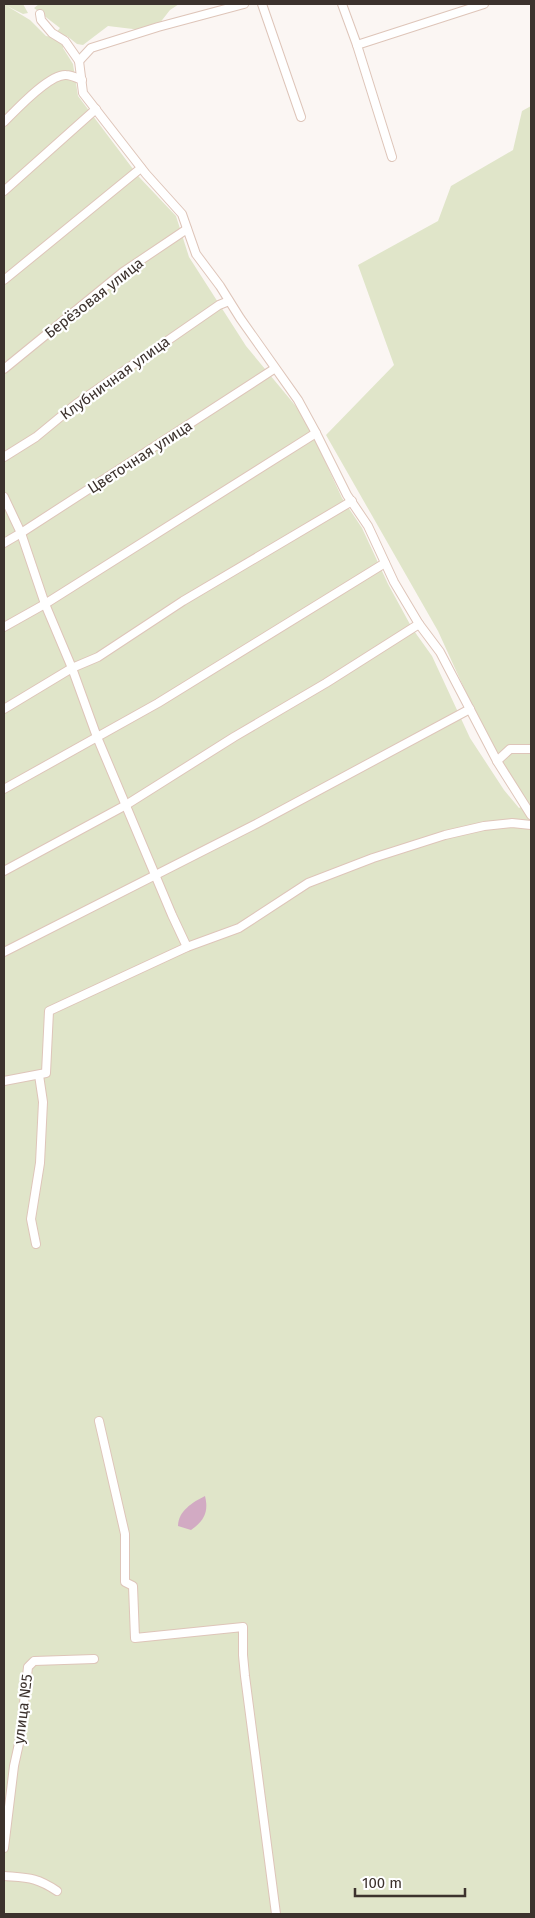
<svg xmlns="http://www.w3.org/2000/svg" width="535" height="1918" font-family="'Fira Sans',sans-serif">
<rect width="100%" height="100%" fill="#fbf6f3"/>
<polygon fill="#e0e5c9" points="4,4 23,4 28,13 23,14 7,6 30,20 46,36 52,37 60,28 34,8 39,4 179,4 170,10 159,24 141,30 108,26 83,45 77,44 67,36 63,48 73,64 78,96 139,177 176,216 189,257 246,346 304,416 342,498 362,528 388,584 412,628 432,656 470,738 504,790 519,808 527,804 484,732 438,631 326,435 394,365 358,265 438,221 451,186 513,150 522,111 531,106 531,1914 4,1914"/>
<path fill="#d2aac3" d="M 205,1496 C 209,1512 204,1521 191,1530 L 178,1526 C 178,1511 193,1502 205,1496 Z"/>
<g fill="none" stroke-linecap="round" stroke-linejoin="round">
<g stroke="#dec5b9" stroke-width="10">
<g id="minor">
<polyline points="262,4 301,117"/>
<polyline points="342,4 357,45 392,157"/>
<polyline points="40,14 41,20 52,33 65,41 79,61 83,93 146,174 182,214 196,254 220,286 240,318 298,400 316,433 347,495 368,526 394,582 419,624 440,652 497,761 531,815"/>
<polyline points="357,45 484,4"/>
<polyline points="79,61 91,48 158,27 244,4"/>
<path d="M 4,122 C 16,110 49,74 66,75 C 71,75 77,78 82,80"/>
<polyline points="4,191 96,109"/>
<polyline points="4,280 141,168"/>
<polyline points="4,369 123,272 187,229"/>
<polyline points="4,457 36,437 76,404 219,305 229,301"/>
<polyline points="4,497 21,533 45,604 72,668 97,737 172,915 187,947"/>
<polyline points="4,543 21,533 274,369"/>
<polyline points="4,627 45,604 316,433"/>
<polyline points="4,709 72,668 98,657 183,601 352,501"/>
<polyline points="497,761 510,749 531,749"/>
<polyline points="4,789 158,703 385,563"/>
<polyline points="4,871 126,805 234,737 326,683 419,624"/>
<polyline points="4,952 256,824 470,709"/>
<polyline points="4,1081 46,1073 49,1011 187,947 239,928 308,883 373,858 445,835 484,826 512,823 531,825"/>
<polyline points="36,1244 31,1219 40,1163 43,1102 39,1075"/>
<polyline points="99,1421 125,1534 125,1582 133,1586 135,1638 243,1627 243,1655 245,1676 276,1914"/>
<polyline points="4,1848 14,1766 20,1739 28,1667 34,1661 94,1659"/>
<path d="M 4,1876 C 28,1878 36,1877 57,1891"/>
</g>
</g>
<use href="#minor" stroke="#fff" stroke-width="8"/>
</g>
<g text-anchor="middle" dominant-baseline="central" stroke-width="4.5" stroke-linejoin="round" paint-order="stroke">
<g font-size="15" fill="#3c322d" stroke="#fff">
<text transform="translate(94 298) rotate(-38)">Берёзовая улица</text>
<text transform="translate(115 378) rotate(-36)">Клубничная улица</text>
<text transform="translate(140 457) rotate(-33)">Цветочная улица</text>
<text transform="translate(23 1709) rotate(-83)">улица №5</text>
</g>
</g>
<rect width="535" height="1918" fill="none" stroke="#3c322d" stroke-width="10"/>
<path d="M355 1888v8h110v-8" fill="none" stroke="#3c322d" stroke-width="2.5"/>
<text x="362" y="1888" font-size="15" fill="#3c322d" stroke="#ffffff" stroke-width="4" paint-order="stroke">100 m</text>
</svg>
